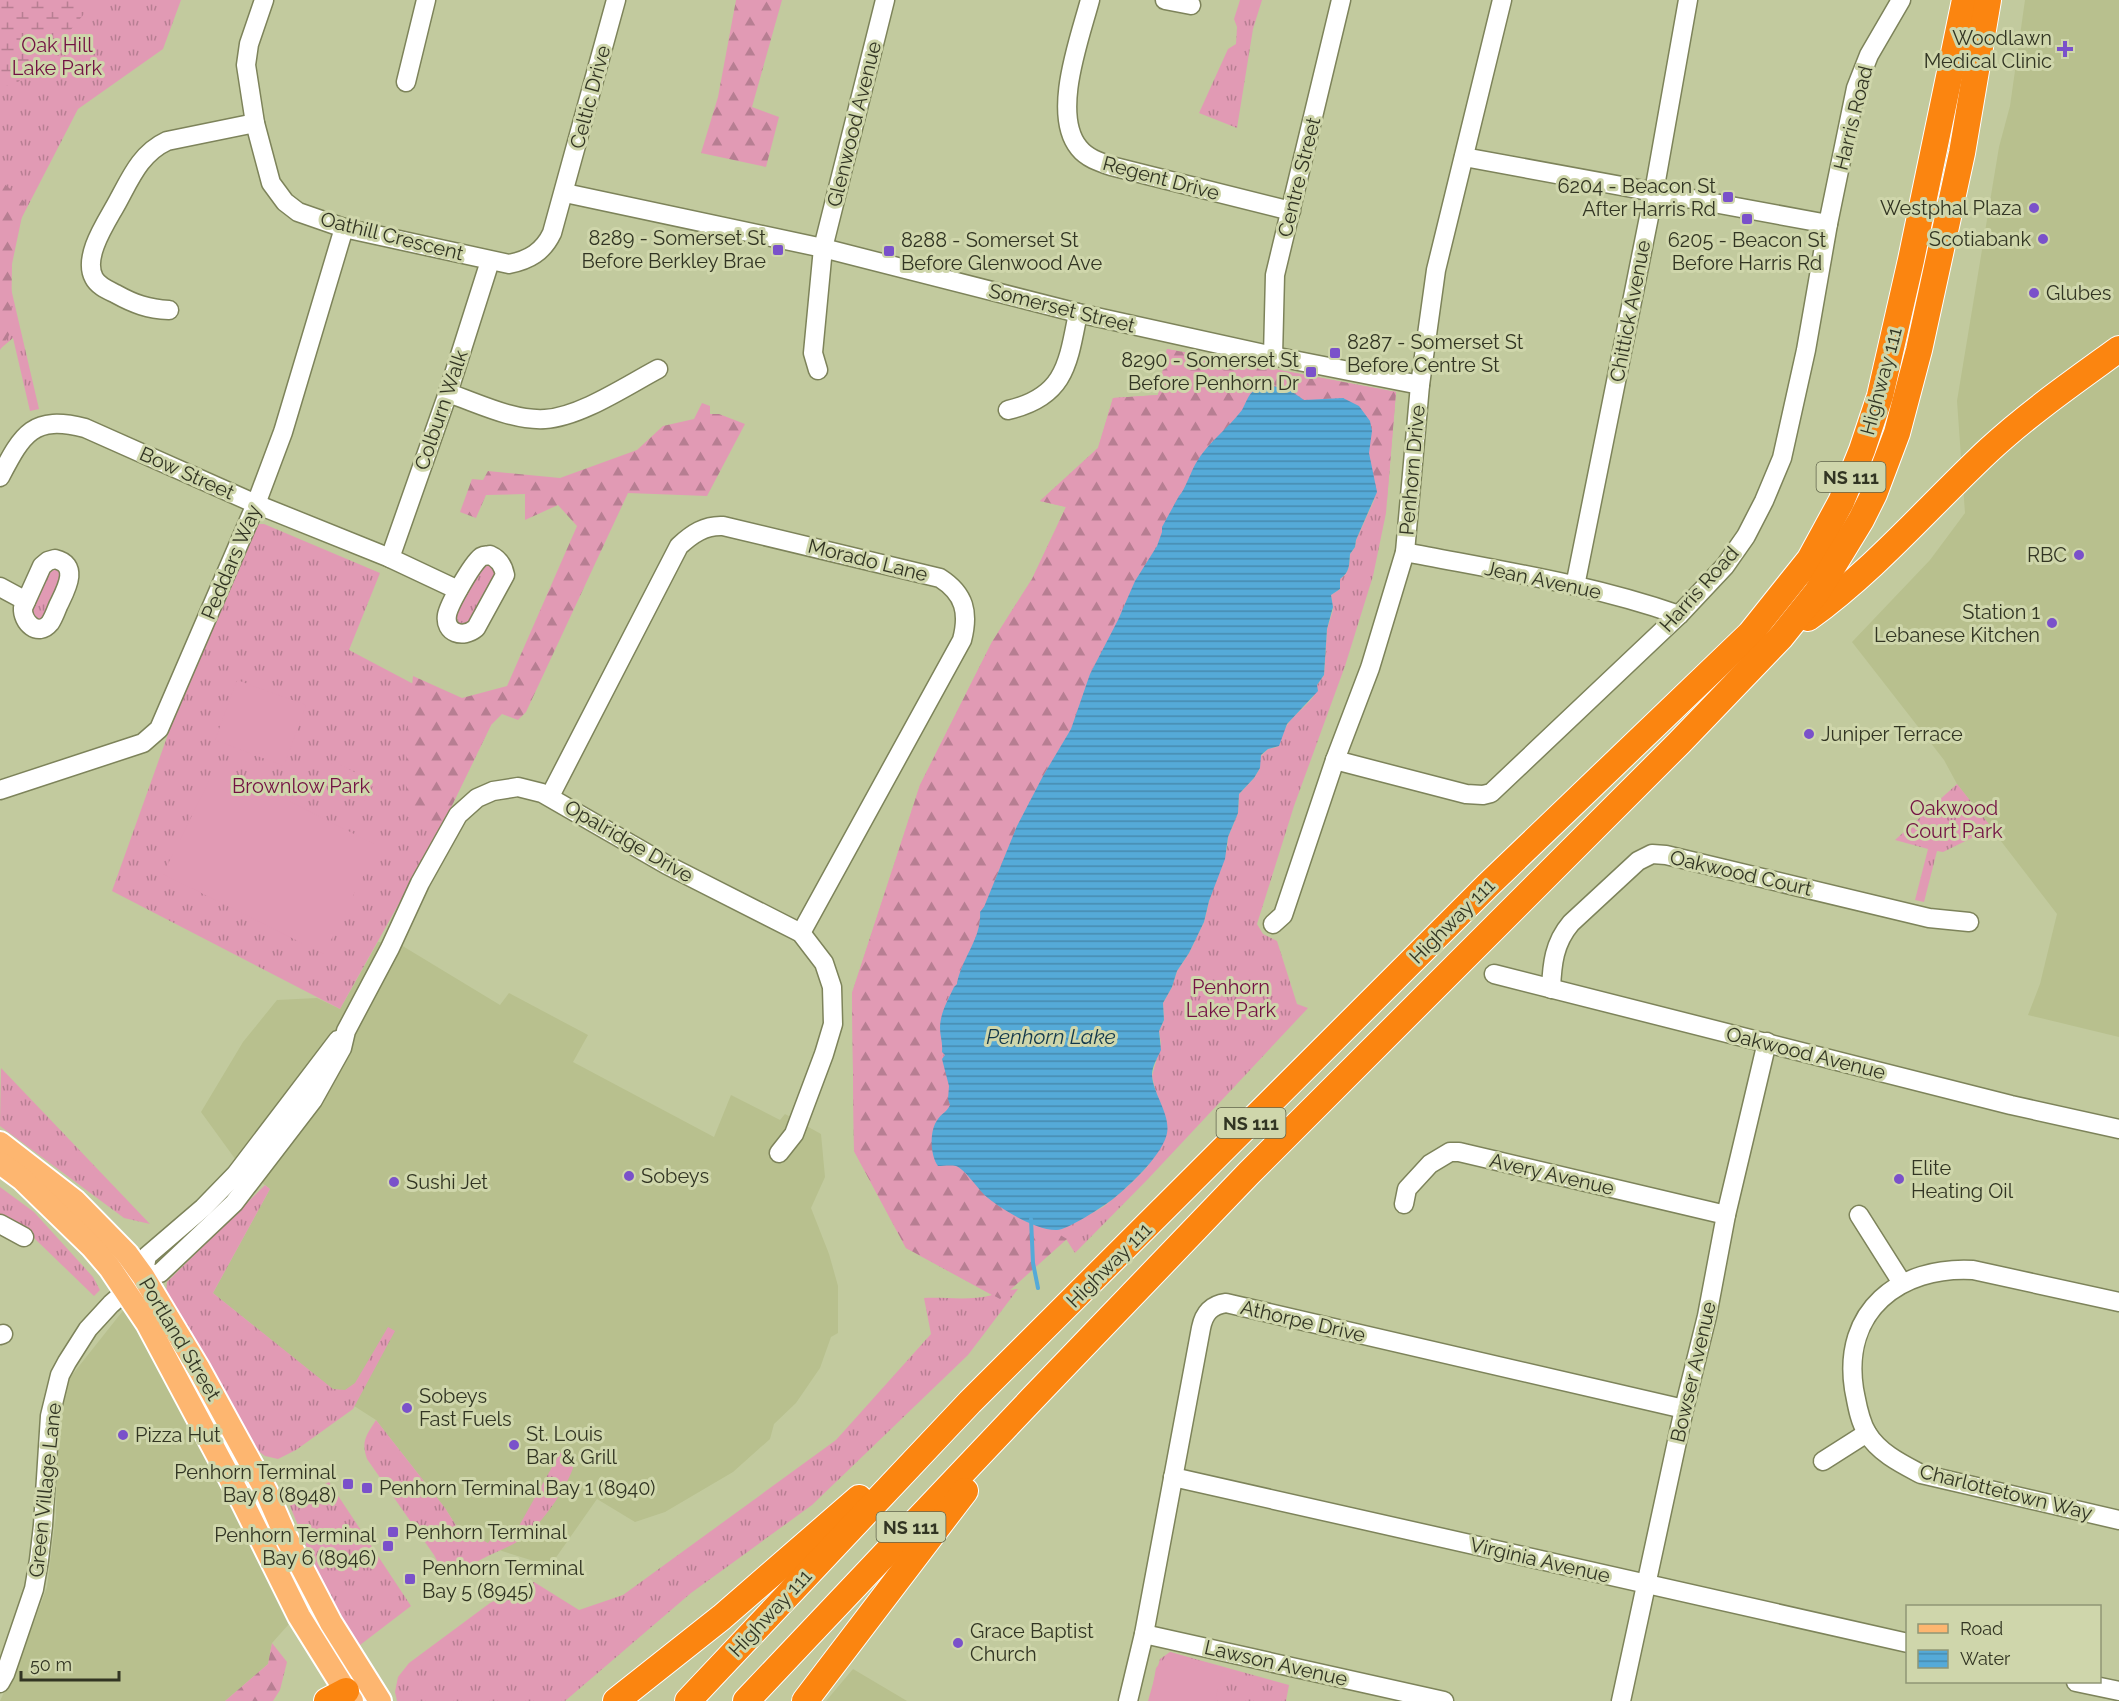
<svg xmlns="http://www.w3.org/2000/svg" width="2119" height="1701" font-family="Raleway,sans-serif">
<defs>
<pattern id="grass-tufts" width="24" height="20" patternUnits="userSpaceOnUse" patternTransform="scale(1.5)"><rect width="24" height="20" fill="#e19ab4"/><path d="M3 7l-1-3M5 7V3M7 7l1-3M15 17l-1-3M17 17v-4M19 17l1-3" fill="none" stroke="#b77e92"/></pattern>
<pattern id="forest-firs" width="22" height="20" patternUnits="userSpaceOnUse" patternTransform="scale(1.5)"><rect width="22" height="20" fill="#e19ab4"/><path d="M5 1l3.5 6h-7zM16 11l3.5 6h-7z" fill="#b77e92"/></pattern>
<pattern id="wetland-marsh" width="20" height="14" patternUnits="userSpaceOnUse" patternTransform="scale(1.5)"><rect width="20" height="14" fill="#e19ab4"/><path d="M1 5h8M5 5V1M11 12h8M15 12V8" fill="none" stroke="#b77e92"/></pattern>
<pattern id="water-rules" width="6" height="5" patternUnits="userSpaceOnUse" patternTransform="scale(1.5)"><rect width="6" height="5" fill="#55aad8"/><path d="M0 2.5h6" fill="none" stroke="#478baf"/></pattern>
</defs>
<rect width="100%" height="100%" fill="#c2ca9e"/>
<g fill="#b8c08e">
<polygon points="2025,0 2119,0 2119,1037 2028,1015 2040,984 2057,914 1957,784 1944,760 1852,642 1930,560 1965,513 1957,401 1999,147 2010,106"/>
<polygon points="378,942 396,942 500,1005 509,993 588,1035 573,1062 714,1137 731,1095 780,1120 785,1114 821,1134 825,1177 811,1208 829,1254 838,1286 838,1333 831,1337 820,1368 796,1403 774,1424 770,1439 733,1472 665,1512 635,1522 597,1499 550,1566 502,1551 457,1527 445,1508 376,1420 351,1404 213,1293 270,1189 241,1167 201,1112 243,1042 277,1000 317,998 340,1009"/>
<polygon points="137,1293 168,1339 306,1605 272,1643 268,1664 225,1701 0,1701 27,1641 47,1587 56,1516 57,1426 68,1380"/>
<polygon points="853,1669 907,1701 826,1701"/>
</g>
<g fill="url(#grass-tufts)" fill-rule="evenodd">
<polygon points="0,0 181,0 163,49 78,109 3,254 39,409 30,411 13,338 0,349"/>
<polygon points="1240,0 1262,0 1253,29 1237,128 1199,113 1228,49 1236,44 1237,27 1234,19"/>
<path d="M 1167,349 L 1396,392 L 1386,513 L 1373,576 L 1345,666 L 1294,806 L 1257,924 L 1263,934 L 1277,941 L 1297,1004 L 1308,1008 L 1148,1179 L 1075,1253 L 1066,1239 L 1009,1290 L 1018,1289 L 968,1355 L 812,1505 L 691,1593 L 565,1701 L 397,1701 L 395,1692 L 398,1677 L 409,1663 L 490,1603 L 534,1582 L 579,1610 L 623,1595 L 836,1440 L 931,1334 L 924,1298 C 946,1297 971,1301 992,1295 L 906,1248 L 854,1151 L 852,993 L 920,785 L 992,642 L 1032,579 L 1066,507 L 1040,501 L 1098,448 L 1113,398 L 1158,395 ZM 1375,498 L 1356,540 L 1355,547 L 1350,554 C 1349,565 1350,572 1340,579 L 1340,589 L 1331,595 L 1333,610 L 1327,629 L 1324,675 L 1317,685 C 1318,699 1297,711 1289,722 C 1284,729 1280,739 1277,747 L 1268,749 L 1260,757 L 1260,768 L 1254,778 L 1239,794 L 1238,813 L 1228,837 L 1227,848 L 1209,901 L 1204,922 L 1189,953 L 1177,971 L 1172,987 L 1163,1003 L 1164,1020 L 1159,1031 L 1161,1044 L 1152,1076 L 1155,1089 L 1167,1123 L 1166,1136 L 1147,1167 L 1127,1187 L 1103,1207 L 1072,1224 L 943,1050 Z"/>
<polygon points="258,524 264,524 380,573 349,650 491,725 440,830 340,1009 112,891 171,726 253,529"/>
<polygon points="485,564 491,565 496,573 479,608 469,624 459,623 455,615 474,575"/>
<polygon points="55,569 61,570 64,574 48,617 37,625 31,611 48,574"/>
<polygon points="1957,784 1992,828 1943,852 1937,851 1924,902 1915,900 1928,849 1895,840"/>
<polygon points="1,1068 150,1224 124,1218 0,1126"/>
<polygon points="265,1185 270,1189 213,1293 333,1389 345,1390 355,1383 388,1327 395,1331 353,1409 296,1450 278,1459 265,1456 253,1447 194,1340 166,1294 167,1282"/>
<polygon points="0,1187 34,1212 93,1277 100,1290 94,1296 33,1237 0,1218"/>
<path d="M 376,1420 L 445,1508 L 457,1527 L 488,1543 L 494,1535 L 501,1539 L 515,1533 L 560,1453 L 565,1451 L 575,1458 C 574,1479 543,1522 527,1535 C 514,1546 497,1551 482,1559 C 469,1566 461,1576 445,1576 L 434,1555 L 367,1459 C 361,1441 366,1436 376,1420 Z"/>
<polygon points="329,1482 411,1606 360,1645 344,1626 321,1587 310,1555 290,1506 293,1501"/>
<polygon points="1170,1652 1289,1685 1286,1701 1148,1701 1160,1659"/>
</g>
<g fill="url(#forest-firs)">
<polygon points="736,0 782,0 752,107 779,117 766,167 701,153 718,97"/>
<polygon points="0,180 25,202 12,264 11,332 0,350"/>
<path d="M 1167,349 L 1396,392 L 1387,500 L 1375,498 L 1377,492 L 1369,453 L 1372,427 L 1370,421 L 1359,406 L 1343,398 L 1304,400 L 1296,394 L 1273,385 L 1253,391 L 1230,426 L 1214,438 L 1187,479 L 1183,492 L 1179,496 L 1166,520 L 1157,546 L 1150,554 L 1129,592 L 1090,674 L 1071,729 L 1043,776 L 1017,826 L 984,907 L 980,912 C 982,938 961,959 957,984 C 931,1005 944,1059 949,1086 C 950,1093 948,1098 950,1105 L 933,1128 L 932,1141 L 935,1163 C 943,1169 953,1164 961,1169 C 966,1172 968,1179 973,1183 C 984,1194 995,1204 1008,1212 C 1027,1224 1048,1226 1067,1239 L 1000,1299 L 906,1248 L 854,1151 L 852,993 L 920,785 L 992,642 L 1032,579 L 1066,507 L 1040,501 L 1098,448 L 1113,398 L 1158,395 Z"/>
<polygon points="702,403 710,406 710,414 719,414 745,424 707,496 628,493 526,712 518,720 502,714 491,725 440,830 406,816 407,735 413,676 462,698 507,686 577,526 558,505 525,520 525,494 486,495 476,518 460,512 472,479 483,480 488,471 560,478 637,450 663,426 694,419"/>
<polygon points="272,1643 287,1662 280,1690 273,1701 225,1701 268,1664"/>
</g>
<polygon fill="url(#wetland-marsh)" points="0,0 96,0 62,40 17,83 0,87"/>
<g fill="#e19ab4">
<polygon points="237,680 306,705 284,766 215,740"/>
<polygon points="333,761 374,782 363,803 322,782"/>
<polygon points="217,765 378,846 324,954 163,874"/>
<polygon points="1170,1652 1223,1668 1215,1701 1150,1701 1156,1668"/>
</g>
<path fill="url(#water-rules)" d="M 1268,385 L 1288,389 L 1304,400 L 1343,398 L 1359,406 L 1370,421 L 1372,431 L 1369,453 L 1377,492 L 1356,540 L 1355,547 L 1350,554 C 1349,565 1350,572 1340,579 L 1340,589 L 1331,595 L 1333,607 L 1327,629 L 1324,675 L 1317,685 L 1318,691 L 1287,724 L 1279,746 L 1268,749 L 1261,755 L 1260,768 L 1254,778 L 1239,794 L 1238,813 L 1228,837 L 1225,859 L 1209,901 L 1204,922 L 1189,953 L 1177,971 L 1172,987 L 1163,1003 L 1164,1020 L 1159,1031 L 1161,1050 C 1158,1057 1152,1066 1152,1075 C 1153,1095 1173,1117 1166,1137 C 1159,1158 1130,1185 1113,1199 C 1104,1206 1067,1230 1057,1230 C 1037,1231 1003,1210 988,1198 C 979,1191 965,1169 956,1166 C 950,1165 943,1166 938,1166 C 930,1155 929,1130 938,1119 C 942,1113 947,1112 950,1105 L 948,1099 L 949,1086 L 942,1059 L 945,1055 L 942,1052 C 943,1043 940,1036 940,1028 C 940,1013 948,1000 954,987 L 957,984 C 961,959 982,938 980,912 L 984,907 L 1017,826 L 1043,776 L 1071,729 L 1090,674 L 1118,620 L 1135,581 L 1157,546 L 1162,532 L 1162,527 L 1179,496 C 1185,490 1191,471 1196,463 C 1208,442 1228,429 1242,410 C 1246,403 1248,394 1255,390 C 1258,387 1264,386 1268,385 Z"/>
<g fill="none" stroke-linecap="round" stroke-linejoin="round">
<polyline stroke="#55aad8" stroke-width="4" points="1031,1219 1033,1263 1038,1288"/>
<g stroke="#7d835a" stroke-width="21">
<g id="minor">
<path d="M 264,0 L 249,44 L 246,65 L 255,123 L 271,183 L 285,202 L 298,212 L 344,228 L 509,264 C 529,260 543,252 552,233 L 616,0"/>
<path d="M 1090,0 C 1080,38 1051,114 1079,148 C 1087,158 1099,162 1111,166 L 1291,211"/>
<polyline points="1165,0 1191,5"/>
<polyline points="406,82 426,0"/>
<polyline points="1464,157 1828,224"/>
<polyline points="565,193 823,248 1078,313 1273,356 1420,385"/>
<path d="M 169,310 C 148,309 134,304 116,294 C 108,290 98,286 94,278 C 82,256 108,220 118,201 C 131,177 141,153 167,141 L 255,123"/>
<polyline points="1273,356 1275,275 1341,0"/>
<polyline points="818,370 813,353 823,248 885,0"/>
<path d="M 448,393 C 478,403 513,421 545,419 C 580,417 626,386 658,369"/>
<path d="M 1008,410 C 1065,397 1068,364 1078,313"/>
<path d="M 0,477 C 23,433 33,415 85,428 L 256,504 L 390,558 L 458,590"/>
<path d="M 1405,552 C 1497,570 1590,584 1679,615"/>
<path d="M 490,555 C 499,559 503,565 505,575 L 476,628 C 463,639 444,633 447,615 C 449,604 472,564 481,557 C 485,555 486,556 490,555 Z"/>
<polyline points="390,558 448,393 490,261"/>
<path d="M 55,559 C 81,565 65,591 58,606 C 56,611 53,619 50,623 C 38,638 22,622 23,608 L 42,566 L 48,561 Z"/>
<polyline points="1575,586 1654,192 1688,0"/>
<polyline points="0,587 26,601"/>
<polyline points="1335,760 1466,794 1483,795 1491,793 1679,615 1725,566 1746,536 1764,501 1782,458 1806,350 1828,224 1856,88 1869,55 1901,0"/>
<polyline points="0,790 143,743 159,729 256,504 283,432 344,228"/>
<path d="M 550,796 L 679,546 C 692,534 705,525 723,526 L 940,578 C 965,594 969,613 962,640 L 801,933"/>
<polyline points="1273,924 1283,915 1335,760 1370,668 1405,552 1420,385 1436,270 1502,0"/>
<polyline points="1494,974 2011,1105 2119,1129"/>
<path d="M 1551,989 C 1552,964 1554,943 1571,923 L 1638,861 L 1652,854 L 1666,855 L 1929,918 L 1969,922"/>
<polyline points="1404,1204 1407,1189 1430,1164 1450,1152 1459,1152 1726,1215"/>
<polyline points="1859,1215 1902,1283"/>
<polyline points="0,1224 24,1237"/>
<polyline points="143,1276 147,1256 203,1208 236,1174 338,1040"/>
<path d="M 2119,1302 L 1973,1270 C 1899,1266 1842,1311 1854,1389 C 1857,1404 1859,1420 1867,1433 C 1879,1453 1902,1464 1921,1474 L 2119,1520"/>
<polyline points="0,1335 3,1334"/>
<polyline points="1823,1461 1867,1433"/>
<polyline points="1173,1477 1908,1643"/>
<polyline points="1144,1634 1444,1701"/>
<polyline points="2076,1682 2119,1691"/>
<polyline points="0,1683 5,1674 34,1589 39,1560 43,1525 50,1416 60,1375 67,1362 88,1329 111,1304 143,1276 160,1273 234,1203 313,1100 342,1048 346,1031 390,948 420,883 458,815 477,798 493,791 518,787 542,793 667,865 801,933 824,963 832,987 833,1024 824,1054 794,1134 779,1153"/>
<path d="M 1128,1701 L 1144,1634 L 1201,1328 C 1204,1313 1211,1305 1226,1303 L 1684,1409"/>
<polyline points="1621,1701 1684,1409 1707,1316 1726,1215 1767,1042"/>
</g>
</g>
<g stroke="#fff" stroke-width="26">
<g id="major">
<polyline points="0,1143 75,1201 127,1254 143,1276 199,1369 266,1491 286,1537 331,1623 380,1701"/>
<polyline points="0,1163 22,1179 92,1247 110,1268 147,1323 243,1503 299,1616 352,1701"/>
</g>
</g>
<g stroke="#fff" stroke-width="28">
<g id="highway">
<path d="M 1808,618 C 1876,569 1929,506 1989,450 C 2029,413 2075,381 2119,349"/>
<polyline points="327,1701 346,1691"/>
<polyline points="616,1701 722,1617 859,1498"/>
<polyline points="688,1701 970,1402 1487,886 1750,634 1810,559 1841,502 1862,450 1880,396 1911,260 1965,0"/>
<polyline points="746,1701 1032,1399 1249,1173 1679,743 1781,637 1817,592 1861,520 1874,494 1897,433 1919,350 1962,153 1988,0"/>
<polyline points="805,1701 965,1491"/>
</g>
</g>
<use href="#minor" stroke="#fff" stroke-width="18"/>
<use href="#major" stroke="#fdb670" stroke-width="22"/>
<use href="#highway" stroke="#fb8510" stroke-width="26"/>
</g>
<g fill="#7a51ca" stroke="#cfd6ab" stroke-width="2">
<path d="M2062 40h6v6h6v6h-6v6h-6v-6h-6v-6h6z"/>
<rect x="1722" y="191" width="12" height="12" rx="3"/>
<circle cx="2034" cy="208" r="6"/>
<rect x="1741" y="213" width="12" height="12" rx="3"/>
<circle cx="2043" cy="239" r="6"/>
<rect x="772" y="244" width="12" height="12" rx="3"/>
<rect x="883" y="245" width="12" height="12" rx="3"/>
<circle cx="2034" cy="293" r="6"/>
<rect x="1329" y="347" width="12" height="12" rx="3"/>
<rect x="1305" y="366" width="12" height="12" rx="3"/>
<circle cx="2079" cy="555" r="6"/>
<circle cx="2052" cy="623" r="6"/>
<circle cx="1809" cy="734" r="6"/>
<circle cx="629" cy="1176" r="6"/>
<circle cx="1899" cy="1179" r="6"/>
<circle cx="394" cy="1182" r="6"/>
<circle cx="407" cy="1408" r="6"/>
<circle cx="123" cy="1435" r="6"/>
<circle cx="514" cy="1445" r="6"/>
<rect x="342" y="1478" width="12" height="12" rx="3"/>
<rect x="361" y="1482" width="12" height="12" rx="3"/>
<rect x="387" y="1526" width="12" height="12" rx="3"/>
<rect x="382" y="1540" width="12" height="12" rx="3"/>
<rect x="404" y="1573" width="12" height="12" rx="3"/>
<circle cx="958" cy="1643" r="6"/>
</g>
<g text-anchor="middle" dominant-baseline="central" stroke-width="6" stroke-linejoin="round" paint-order="stroke">
<g fill="#cfd6ab" stroke="#61654c" stroke-width="1.5">
<rect x="1816.5" y="462" width="69" height="30" rx="4.5"/>
<rect x="1216.5" y="1108" width="69" height="30" rx="4.5"/>
<rect x="876.5" y="1512" width="69" height="30" rx="4.5"/>
</g>
<g font-size="18" font-weight="bold" fill="#323523">
<text x="1851" y="477">NS 111</text>
<text x="1251" y="1123">NS 111</text>
<text x="911" y="1527">NS 111</text>
</g>
<g font-size="20" fill="#323523" stroke="#cfd6ab" text-anchor="start">
<text x="2052" y="38" text-anchor="end">Woodlawn<tspan x="2052" dy="23">Medical Clinic</tspan></text>
<text x="1716" y="186" text-anchor="end">6204 - Beacon St<tspan x="1716" dy="23">After Harris Rd</tspan></text>
<text x="2022" y="208" text-anchor="end">Westphal Plaza</text>
<text x="766" y="238" text-anchor="end">8289 - Somerset St<tspan x="766" dy="23">Before Berkley Brae</tspan></text>
<text x="2031" y="239" text-anchor="end">Scotiabank</text>
<text x="901" y="240">8288 - Somerset St<tspan x="901" dy="23">Before Glenwood Ave</tspan></text>
<text x="1747" y="240" text-anchor="middle">6205 - Beacon St<tspan x="1747" dy="23">Before Harris Rd</tspan></text>
<text x="2046" y="293">Glubes</text>
<text x="1347" y="342">8287 - Somerset St<tspan x="1347" dy="23">Before Centre St</tspan></text>
<text x="1299" y="360" text-anchor="end">8290 - Somerset St<tspan x="1299" dy="23">Before Penhorn Dr</tspan></text>
<text x="2067" y="555" text-anchor="end">RBC</text>
<text x="2040" y="612" text-anchor="end">Station 1<tspan x="2040" dy="23">Lebanese Kitchen</tspan></text>
<text x="1821" y="734">Juniper Terrace</text>
<text x="1911" y="1168">Elite<tspan x="1911" dy="23">Heating Oil</tspan></text>
<text x="641" y="1176">Sobeys</text>
<text x="406" y="1182">Sushi Jet</text>
<text x="419" y="1396">Sobeys<tspan x="419" dy="23">Fast Fuels</tspan></text>
<text x="526" y="1434">St. Louis<tspan x="526" dy="23">Bar &amp; Grill</tspan></text>
<text x="135" y="1435">Pizza Hut</text>
<text x="336" y="1472" text-anchor="end">Penhorn Terminal<tspan x="336" dy="23">Bay 8 (8948)</tspan></text>
<text x="379" y="1488">Penhorn Terminal Bay 1 (8940)</text>
<text x="405" y="1532">Penhorn Terminal</text>
<text x="376" y="1535" text-anchor="end">Penhorn Terminal<tspan x="376" dy="23">Bay 6 (8946)</tspan></text>
<text x="422" y="1568">Penhorn Terminal<tspan x="422" dy="23">Bay 5 (8945)</tspan></text>
<text x="970" y="1631">Grace Baptist<tspan x="970" dy="23">Church</tspan></text>
</g>
<g font-size="20" fill="#731143" stroke="#cfd6ab">
<text x="57" y="45">Oak Hill<tspan x="57" dy="23">Lake Park</tspan></text>
<text x="301" y="786">Brownlow Park</text>
<text x="1954" y="808">Oakwood<tspan x="1954" dy="23">Court Park</tspan></text>
<text x="1231" y="987">Penhorn<tspan x="1231" dy="23">Lake Park</tspan></text>
</g>
<g font-size="20" fill="#323523" stroke="#cfd6ab">
<text transform="translate(590 97) rotate(-75)">Celtic Drive</text>
<text transform="translate(1853 118) rotate(-76)">Harris Road</text>
<text transform="translate(854 124) rotate(-76)">Glenwood Avenue</text>
<text transform="translate(1299 177) rotate(-76)">Centre Street</text>
<text transform="translate(1161 178) rotate(15)">Regent Drive</text>
<text transform="translate(392 236) rotate(14)">Oathill Crescent</text>
<text transform="translate(1062 308) rotate(14)">Somerset Street</text>
<text transform="translate(1630 311) rotate(-79)">Chittick Avenue</text>
<text transform="translate(1881 381) rotate(-75)">Highway 111</text>
<text transform="translate(441 410) rotate(-71)">Colburn Walk</text>
<text transform="translate(1412 470) rotate(-85)">Penhorn Drive</text>
<text transform="translate(187 473) rotate(24)">Bow Street</text>
<text transform="translate(868 560) rotate(14)">Morado Lane</text>
<text transform="translate(231 562) rotate(-67)">Peddars Way</text>
<text transform="translate(1543 580) rotate(12)">Jean Avenue</text>
<text transform="translate(1699 589) rotate(-48)">Harris Road</text>
<text transform="translate(629 841) rotate(30)">Opalridge Drive</text>
<text transform="translate(1741 873) rotate(13)">Oakwood Court</text>
<text transform="translate(1452 921) rotate(-45)">Highway 111</text>
<text transform="translate(1806 1053) rotate(14)">Oakwood Avenue</text>
<text transform="translate(1552 1174) rotate(13)">Avery Avenue</text>
<text transform="translate(1109 1265) rotate(-45)">Highway 111</text>
<text transform="translate(1303 1321) rotate(13)">Athorpe Drive</text>
<text transform="translate(180 1339) rotate(59)">Portland Street</text>
<text transform="translate(1693 1372) rotate(-77)">Bowser Avenue</text>
<text transform="translate(45 1490) rotate(-84)">Green Village Lane</text>
<text transform="translate(2006 1492) rotate(14)">Charlottetown Way</text>
<text transform="translate(1540 1560) rotate(13)">Virginia Avenue</text>
<text transform="translate(770 1613) rotate(-47)">Highway 111</text>
<text transform="translate(1276 1663) rotate(13)">Lawson Avenue</text>
</g>
<g font-size="21" font-style="italic" fill="#12384c" stroke="#cfd6ab">
<text x="1051" y="1036">Penhorn Lake</text>
</g>
</g>
<rect x="1906" y="1605" width="195" height="78" fill="#cfd6ab" stroke="#909675" stroke-width="1.5"/>
<rect x="1918" y="1624" width="30" height="9" fill="#fdb670" stroke="#909675" stroke-width="1.5"/>
<text x="1960" y="1635" font-size="18" fill="#323523">Road</text>
<rect x="1918" y="1650" width="30" height="18" fill="url(#water-rules)" stroke="#909675" stroke-width="1.5"/>
<text x="1960" y="1665" font-size="18" fill="#323523">Water</text>
<path d="M21 1671v9h98v-9" fill="none" stroke="#323523" stroke-width="3"/>
<text x="30" y="1671" font-size="18" fill="#323523" stroke="#cfd6ab" stroke-width="4.5" paint-order="stroke">50 m</text>
</svg>
